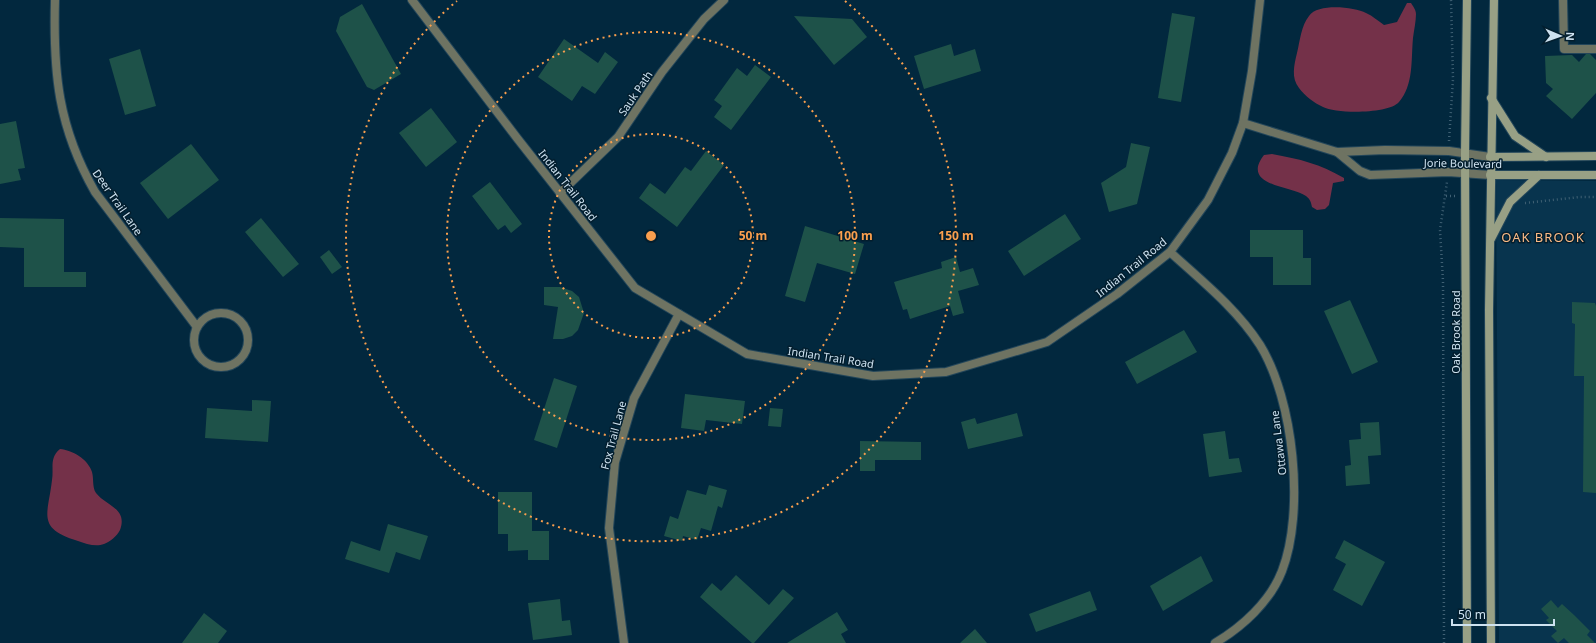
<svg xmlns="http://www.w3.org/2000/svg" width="1596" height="643" font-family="'Noto Sans',sans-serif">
<rect width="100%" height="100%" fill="#02283e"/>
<polygon fill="#08344e" points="1496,180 1596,181 1596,643 1499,643"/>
<g fill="#743149">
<path d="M 1407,3 L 1411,3 C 1413,6 1416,10 1416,14 C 1416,21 1414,30 1413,38 C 1411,59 1414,85 1399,102 C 1389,114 1336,114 1323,107 C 1314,103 1305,96 1299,88 C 1291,78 1294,65 1297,53 C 1300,41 1301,26 1309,16 C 1318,3 1354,7 1366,13 C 1373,16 1378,21 1384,25 L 1397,22 Z"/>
<path d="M 1272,154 C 1300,159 1320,164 1344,178 L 1344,181 L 1333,183 L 1329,205 L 1325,209 L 1317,210 L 1312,207 C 1311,202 1310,199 1306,196 C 1292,186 1240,186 1264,155 Z"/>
<path d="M 60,449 C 72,450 88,459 92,472 C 94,479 92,487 96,493 C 106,506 128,508 120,530 C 117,536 110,542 104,544 C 96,547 86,544 78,541 C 36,528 48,515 52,480 C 54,468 49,458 60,449 Z"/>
</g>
<g fill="#1e5249">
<polygon points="362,4 401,74 374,90 367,87 336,31 340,17"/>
<polygon points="1172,13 1195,17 1181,102 1158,98"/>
<polygon points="794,16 852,19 867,37 834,65"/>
<polygon points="564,39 598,63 605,52 618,62 595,94 582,86 572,101 538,77"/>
<polygon points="951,44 954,56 975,49 981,71 924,89 914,56"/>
<polygon points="140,49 156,106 125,115 109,59"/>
<polygon points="1586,54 1590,54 1596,60 1596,93 1572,119 1546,96 1553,89 1546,83 1545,56 1572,55 1579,62"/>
<polygon points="755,65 771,77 731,130 714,117 722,106 714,100 737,68 747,76"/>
<polygon points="431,108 457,142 426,167 399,133"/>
<polygon points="16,121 25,168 18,169 21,180 0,184 0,124"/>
<polygon points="1131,143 1150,147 1137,204 1109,212 1101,183 1126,167"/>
<polygon points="191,144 219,180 168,219 140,183"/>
<polygon points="706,151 724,165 677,227 639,198 650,183 665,194 685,167 691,171"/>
<polygon points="490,182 522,224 511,233 505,225 498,230 472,196"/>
<polygon points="1065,214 1081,239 1024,276 1008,251"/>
<polygon points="0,218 64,219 64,272 86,272 86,287 24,287 24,248 0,247"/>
<polygon points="261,218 299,264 283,277 245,232"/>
<polygon points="805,226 864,244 855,274 817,263 805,302 785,296"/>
<polygon points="1250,230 1303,230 1303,258 1311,258 1311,285 1273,285 1273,257 1250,257"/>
<polygon points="329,250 342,267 332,274 320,257"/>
<polygon points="956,257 960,272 973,268 979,285 958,291 964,313 953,316 950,306 910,319 907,309 903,310 894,282 942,268 941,262"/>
<polygon points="544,287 560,287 572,291 579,297 584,313 578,330 572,336 563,339 553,339 558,307 544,305"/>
<polygon points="1350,300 1378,362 1352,374 1324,311"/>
<polygon points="1572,302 1595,303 1596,306 1596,493 1583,492 1584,376 1574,376 1575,324 1572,323"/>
<polygon points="1184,330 1197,352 1137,384 1125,362"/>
<polygon points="554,378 577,386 557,448 534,440"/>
<polygon points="685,394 745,401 742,424 706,420 704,431 681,428"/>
<polygon points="252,400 271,401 268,442 205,438 207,408 252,411"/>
<polygon points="770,408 783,409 781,427 768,426"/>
<polygon points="1017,413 1023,436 968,449 961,422 975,418 977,424"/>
<polygon points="1379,422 1381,455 1368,456 1370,484 1346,486 1345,466 1351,465 1349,440 1361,439 1360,423"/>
<polygon points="1225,431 1229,459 1239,458 1242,472 1209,477 1203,434"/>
<polygon points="860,441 921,442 921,460 875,460 875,471 860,471"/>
<polygon points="709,485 727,490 722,508 718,506 711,531 701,528 697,540 683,536 682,541 664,536 670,516 678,519 687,490 706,495"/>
<polygon points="498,492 532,492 532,531 549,531 549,560 528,560 528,550 508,551 508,534 498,534"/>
<polygon points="388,524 428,536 420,560 396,552 389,573 345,559 351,541 380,551"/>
<polygon points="1344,540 1385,562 1362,606 1333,590 1346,564 1335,558"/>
<polygon points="1201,556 1213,581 1163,611 1150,586"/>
<polygon points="736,575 769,605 783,589 794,598 754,643 752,643 700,597 712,583 721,591"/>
<polygon points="1090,591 1097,610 1036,632 1029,614"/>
<polygon points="560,599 562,621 570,620 572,635 533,640 528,603"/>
<polygon points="1551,600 1558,608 1562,604 1574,615 1590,631 1587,635 1595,643 1569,643 1564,638 1558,643 1551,636 1557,631 1546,620 1549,618 1541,609"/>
<polygon points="837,612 848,630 841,634 846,643 787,643"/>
<polygon points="204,613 227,631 218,643 182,643"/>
<polygon points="975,629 987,643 960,643"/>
</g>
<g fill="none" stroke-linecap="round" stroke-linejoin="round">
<g stroke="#23465a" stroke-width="10">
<polyline id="lane" points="1563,0 1564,49 1596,49"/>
</g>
<g stroke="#23465a" stroke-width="10">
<g id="street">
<path d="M 55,0 C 53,73 58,127 95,192 L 197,327"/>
<polyline points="412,0 517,138 635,288 747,354 873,376 946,372 1047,342 1117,294 1170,252 1208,200 1232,153 1243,123 1252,71 1260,0"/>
<polyline points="1243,123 1337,152 1385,150 1449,151 1490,157"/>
<polyline points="1337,152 1360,171 1370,175 1448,172 1490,175"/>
<polyline points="560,193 618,137 662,72 704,19 724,0"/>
<path d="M 1170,252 C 1202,281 1237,309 1260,345 C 1294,400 1305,512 1282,571 C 1270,602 1242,627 1215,643"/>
<circle cx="221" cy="340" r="27"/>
<polyline points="624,643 609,528 615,462 634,398 679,314"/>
</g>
</g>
<g stroke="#23465a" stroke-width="10">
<g id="secondary">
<polyline points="1467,0 1465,154 1467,643"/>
<polyline points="1491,98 1515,136 1546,157"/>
<polyline points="1490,157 1596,156"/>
<polyline points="1490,175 1596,175"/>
<polyline points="1491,239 1510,202 1539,175"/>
<polyline points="1491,643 1489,310 1494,0"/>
</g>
</g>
<g stroke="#406174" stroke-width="2.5" stroke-dasharray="1 3" stroke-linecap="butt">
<polyline points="1449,141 1453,79 1451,0"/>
<polyline points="1446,196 1455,196"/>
<polyline points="1525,203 1580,197 1596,197"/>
<polyline points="1444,643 1443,281 1440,230 1447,182"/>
</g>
<use href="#lane" stroke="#6e7362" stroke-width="8"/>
<use href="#street" stroke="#6e7362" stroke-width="8"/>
<use href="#secondary" stroke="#98a085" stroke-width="8"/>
</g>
<g fill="none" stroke="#fa9f4e" stroke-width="2" stroke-dasharray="2 4">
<circle cx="651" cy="236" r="102"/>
<circle cx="651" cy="236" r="204"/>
<path d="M845 1A305 305 0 1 1 457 1"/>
</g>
<g text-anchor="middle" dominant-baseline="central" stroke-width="3" stroke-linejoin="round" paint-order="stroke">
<g font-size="11" fill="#cee2f0" stroke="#031e2e">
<text transform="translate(635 93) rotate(-56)">Sauk Path</text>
<text transform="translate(1463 163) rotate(1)">Jorie Boulevard</text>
<text transform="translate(568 185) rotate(52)">Indian Trail Road</text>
<text transform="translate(118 202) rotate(55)">Deer Trail Lane</text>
<text transform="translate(1131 267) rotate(-39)">Indian Trail Road</text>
<text transform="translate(1455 332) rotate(-90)">Oak Brook Road</text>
<text transform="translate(831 357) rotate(9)">Indian Trail Road</text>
<text transform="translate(613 435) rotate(-75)">Fox Trail Lane</text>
<text transform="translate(1278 443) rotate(-97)">Ottawa Lane</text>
</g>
<g font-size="13" letter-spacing="1" fill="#faba86" stroke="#031e2e">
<text x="1543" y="237">OAK BROOK</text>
</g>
</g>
<circle cx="651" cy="236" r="6" fill="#fa9f4e" stroke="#031e2e" stroke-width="2"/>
<g font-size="12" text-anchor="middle" font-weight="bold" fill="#fa9f4e" stroke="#031e2e" stroke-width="3" stroke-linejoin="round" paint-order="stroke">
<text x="753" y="240">50 m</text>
<text x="855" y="240">100 m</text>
<text x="956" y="240">150 m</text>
</g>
<g transform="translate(1560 36) rotate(92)" stroke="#031e2e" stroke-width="3" paint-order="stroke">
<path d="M0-3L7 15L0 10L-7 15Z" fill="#cee2f0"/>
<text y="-6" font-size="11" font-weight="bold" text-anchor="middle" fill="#cee2f0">N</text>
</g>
<path d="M1452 619v6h102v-6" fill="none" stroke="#cee2f0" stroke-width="2"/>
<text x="1458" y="619" font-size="12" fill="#cee2f0" stroke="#031e2e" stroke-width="3" paint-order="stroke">50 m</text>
</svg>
